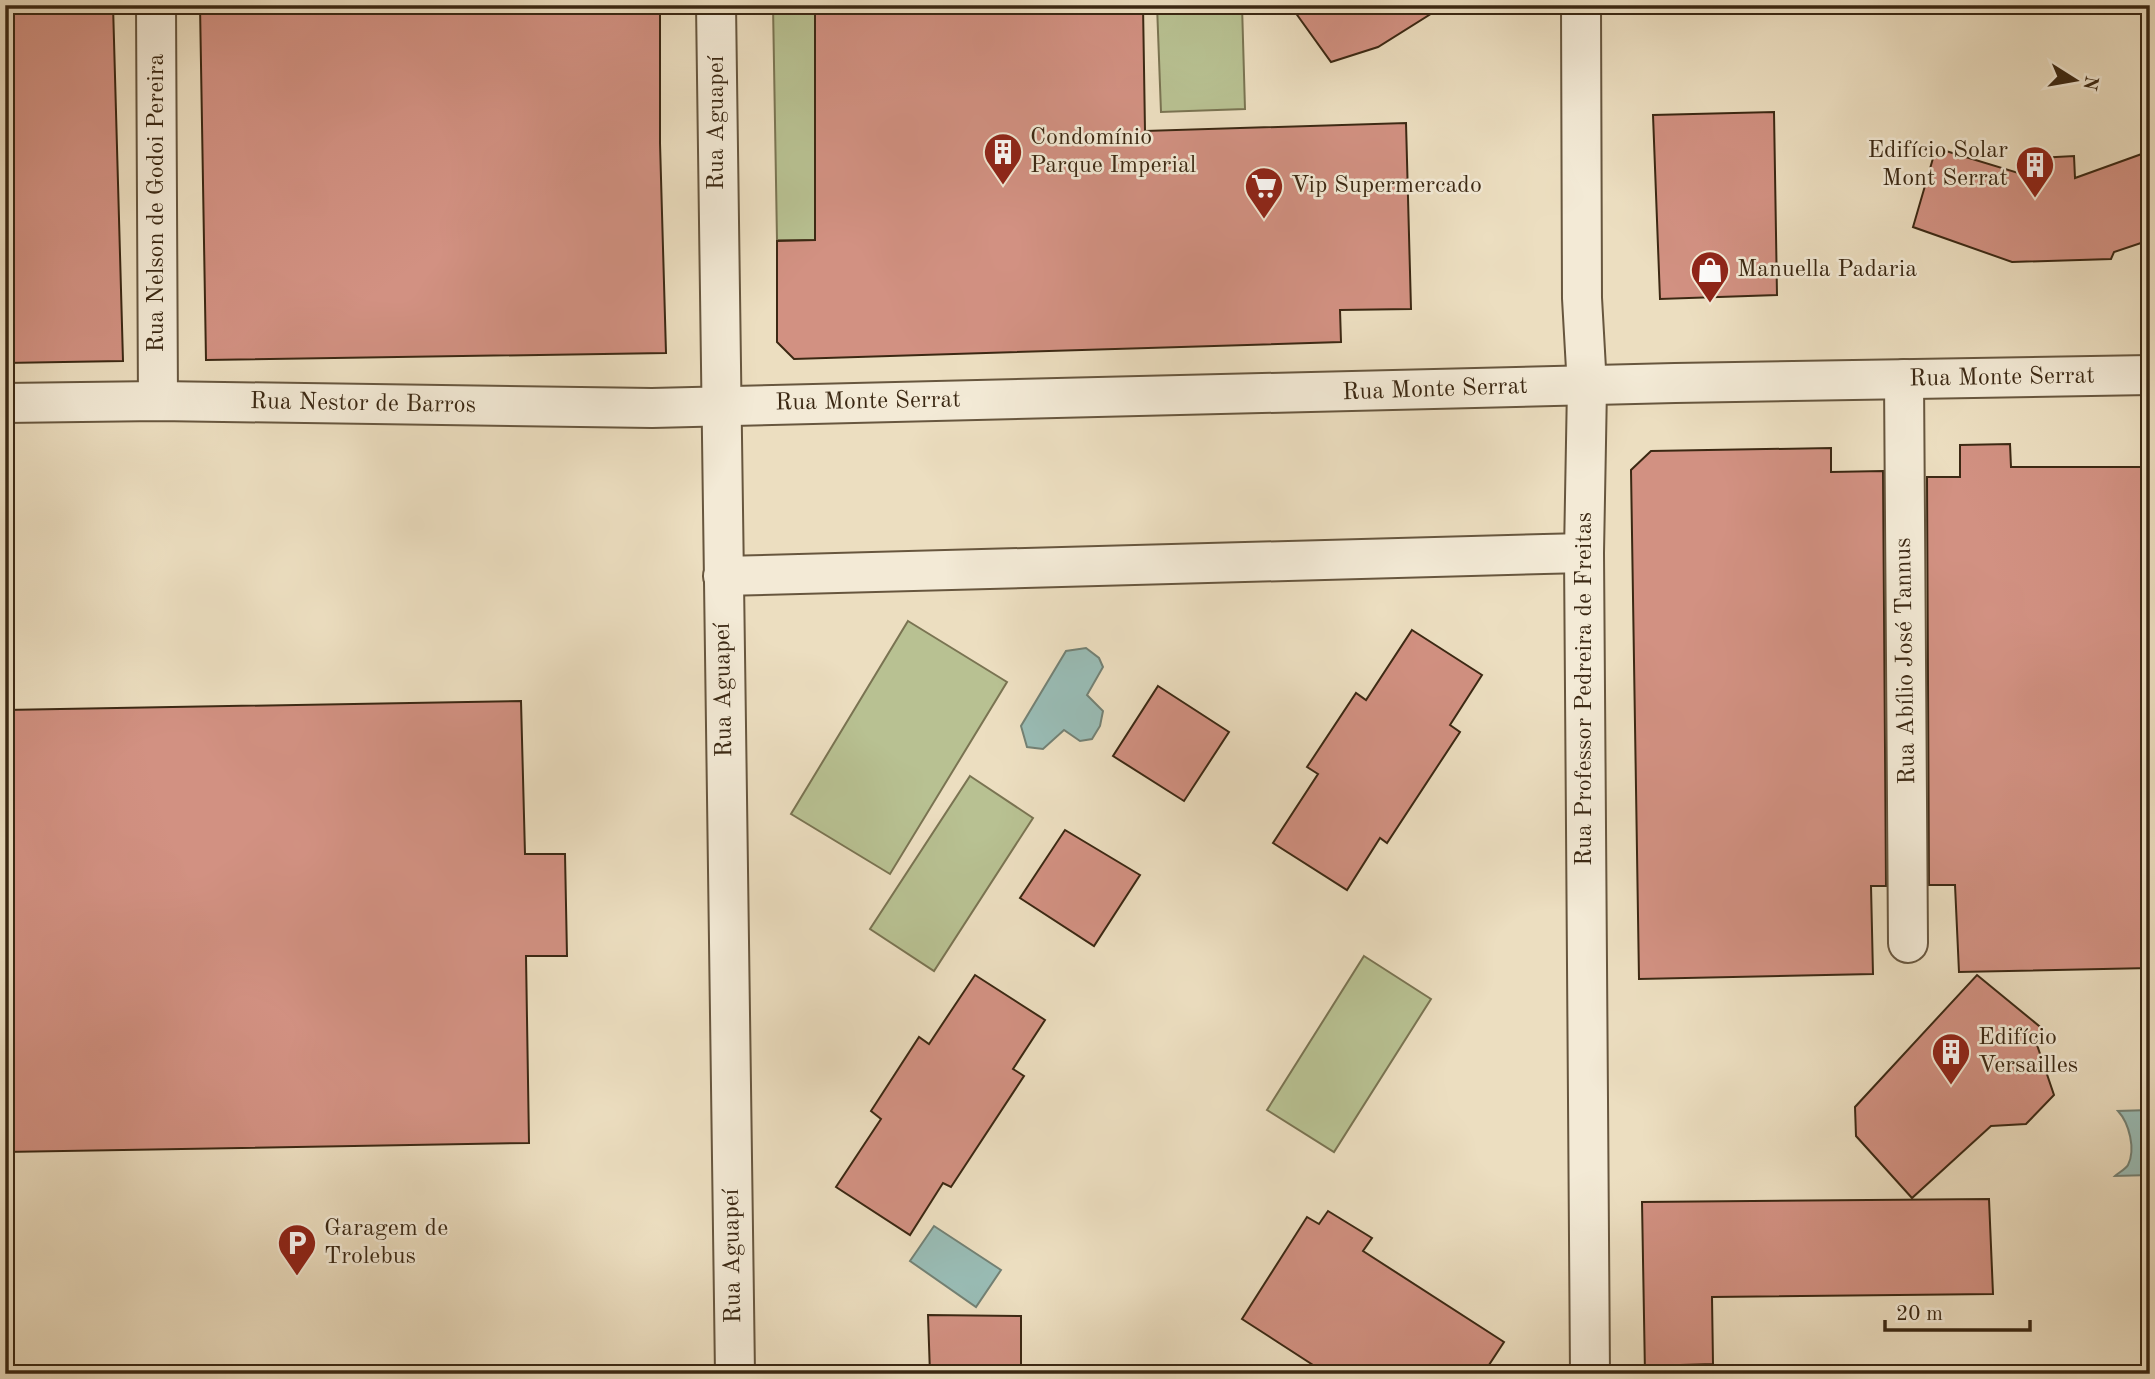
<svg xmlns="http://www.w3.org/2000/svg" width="2155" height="1379" font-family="'Old Standard TT',serif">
<rect width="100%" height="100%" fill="#ecdec0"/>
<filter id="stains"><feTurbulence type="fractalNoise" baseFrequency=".00286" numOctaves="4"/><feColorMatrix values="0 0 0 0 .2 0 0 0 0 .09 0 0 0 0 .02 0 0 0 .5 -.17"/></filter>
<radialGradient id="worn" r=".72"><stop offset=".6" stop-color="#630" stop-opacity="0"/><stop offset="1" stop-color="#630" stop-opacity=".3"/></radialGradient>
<g fill="#b8c192" stroke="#7a7452" stroke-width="2">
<polygon points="773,5 815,5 815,240 777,240"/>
<polygon points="1157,5 1242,5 1245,109 1161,112"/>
<polygon points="908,621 1007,682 890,874 791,814"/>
<polygon points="970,776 1033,818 934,971 870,929"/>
<polygon points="1364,956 1431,999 1334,1152 1267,1110"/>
</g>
<g fill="#99bcb5" stroke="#738174" stroke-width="2">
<polygon points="1086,648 1099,658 1103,667 1087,695 1103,711 1100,726 1092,739 1080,741 1064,730 1043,749 1027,747 1021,726 1066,651"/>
<path d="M 2150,1110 L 2150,1175 L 2115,1176 C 2118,1173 2126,1169 2128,1165 C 2136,1149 2129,1123 2118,1111 Z"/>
<polygon points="934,1226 1001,1270 976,1307 910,1261"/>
</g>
<g fill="#d29182" stroke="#3b2813" stroke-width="2">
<polygon points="5,5 113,5 123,361 5,363"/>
<polygon points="200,5 660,5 660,143 666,353 206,360"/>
<polygon points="815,5 1143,5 1145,131 1406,123 1411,309 1340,310 1341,342 794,359 777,342 777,241 815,240"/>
<polygon points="1290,5 1445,5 1378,47 1331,62"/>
<polygon points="1774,112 1777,295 1660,299 1653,115"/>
<polygon points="1936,148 2038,179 2038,158 2074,156 2075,178 2150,151 2150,240 2114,252 2111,259 2012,262 1913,227"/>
<polygon points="2010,444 2011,467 2150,467 2150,968 1959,972 1955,885 1929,885 1927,477 1960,477 1960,445"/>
<polygon points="1831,448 1831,472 1883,471 1886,886 1871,886 1873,974 1639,979 1631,470 1651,451"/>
<polygon points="1412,630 1482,675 1450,725 1460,732 1387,843 1380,838 1347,890 1273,843 1318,774 1307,767 1356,693 1366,700"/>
<polygon points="1158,686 1229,732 1184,801 1113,756"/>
<polygon points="521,701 525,854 565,854 567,956 526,956 529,1143 5,1152 5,710"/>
<polygon points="1065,830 1140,875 1094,946 1020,898"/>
<polygon points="975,975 1045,1020 1013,1069 1024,1076 951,1187 943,1183 910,1235 836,1187 881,1119 871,1111 919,1037 929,1044"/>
<polygon points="1977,975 2044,1030 2035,1039 2054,1095 2026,1124 1991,1126 1912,1198 1856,1136 1855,1107"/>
<polygon points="1989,1199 1993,1294 1712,1297 1713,1364 1681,1365 1681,1374 1645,1374 1642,1202"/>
<polygon points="1328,1211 1372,1238 1363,1251 1504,1342 1483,1374 1327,1374 1242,1319 1307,1217 1319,1224"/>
<polygon points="928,1315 1021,1316 1021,1374 930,1374"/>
</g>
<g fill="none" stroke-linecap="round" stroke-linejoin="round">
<g stroke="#67563e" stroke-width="42">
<g id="minor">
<polyline points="156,5 158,401"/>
<polyline points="716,5 735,1374"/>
<polyline points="1581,5 1582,298 1587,387 1584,553 1590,1374"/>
<polyline points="1904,379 1908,943"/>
<polyline points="5,403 158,401 652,408 1675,383 2150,375"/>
<polyline points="723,576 1584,553"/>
</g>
</g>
<use href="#minor" stroke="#f3ead6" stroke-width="38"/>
</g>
<defs>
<g id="building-pin" transform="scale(2.0125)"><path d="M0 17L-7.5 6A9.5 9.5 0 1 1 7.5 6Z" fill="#8f2418" stroke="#f3ead6"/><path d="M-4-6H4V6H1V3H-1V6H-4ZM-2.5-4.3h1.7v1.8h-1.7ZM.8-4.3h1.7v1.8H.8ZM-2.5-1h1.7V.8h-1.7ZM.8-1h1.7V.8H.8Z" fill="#fff"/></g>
<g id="supermarket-pin" transform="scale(2.0125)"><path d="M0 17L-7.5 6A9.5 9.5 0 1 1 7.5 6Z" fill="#8f2418" stroke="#f3ead6"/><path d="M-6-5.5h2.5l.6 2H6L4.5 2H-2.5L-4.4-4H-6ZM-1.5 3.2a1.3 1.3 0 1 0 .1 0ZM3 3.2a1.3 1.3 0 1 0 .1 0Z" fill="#fff"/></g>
<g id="shop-pin" transform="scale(2.0125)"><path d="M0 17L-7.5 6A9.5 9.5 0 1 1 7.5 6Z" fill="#8f2418" stroke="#f3ead6"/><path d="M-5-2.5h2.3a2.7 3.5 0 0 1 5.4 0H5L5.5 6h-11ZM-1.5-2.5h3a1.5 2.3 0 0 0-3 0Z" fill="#fff"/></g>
<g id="parking-pin" transform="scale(2.0125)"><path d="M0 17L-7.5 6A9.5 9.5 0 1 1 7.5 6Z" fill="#8f2418" stroke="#f3ead6"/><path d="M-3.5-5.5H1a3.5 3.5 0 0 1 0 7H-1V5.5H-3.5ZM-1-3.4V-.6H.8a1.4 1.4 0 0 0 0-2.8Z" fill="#fff"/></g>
</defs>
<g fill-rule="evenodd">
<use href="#building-pin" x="1003" y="152"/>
<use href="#building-pin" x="2035" y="165"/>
<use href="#supermarket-pin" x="1264" y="186"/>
<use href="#shop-pin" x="1710" y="270"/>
<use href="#building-pin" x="1951" y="1052"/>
<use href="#parking-pin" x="297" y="1243"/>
</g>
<g text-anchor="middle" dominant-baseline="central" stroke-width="5" stroke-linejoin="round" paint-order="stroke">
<g font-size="24" fill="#3b2813" stroke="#f3ead6">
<text transform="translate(717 123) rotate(-90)">Rua Aguapeí</text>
<text transform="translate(157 203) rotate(-90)">Rua Nelson de Godoi Pereira</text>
<text transform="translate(2002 378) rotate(-1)">Rua Monte Serrat</text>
<text transform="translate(1435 390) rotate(-2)">Rua Monte Serrat</text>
<text transform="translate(868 402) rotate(-1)">Rua Monte Serrat</text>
<text transform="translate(363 404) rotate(1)">Rua Nestor de Barros</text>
<text transform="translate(1906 661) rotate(-91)">Rua Abílio José Tannus</text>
<text transform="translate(1585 689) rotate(-90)">Rua Professor Pedreira de Freitas</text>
<text transform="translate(724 690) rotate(-91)">Rua Aguapeí</text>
<text transform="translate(733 1256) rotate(-91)">Rua Aguapeí</text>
</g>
<g font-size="24" fill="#3b2813" stroke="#f3ead6" text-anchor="start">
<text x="1030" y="138">Condomínio<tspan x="1030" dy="28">Parque Imperial</tspan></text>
<text x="2008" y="151" text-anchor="end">Edifício Solar<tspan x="2008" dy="28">Mont Serrat</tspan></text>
<text x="1291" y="186">Vip Supermercado</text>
<text x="1737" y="270">Manuella Padaria</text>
<text x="1978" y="1038">Edifício<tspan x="1978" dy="28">Versailles</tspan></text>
<text x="324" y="1229">Garagem de<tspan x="324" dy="28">Trolebus</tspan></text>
</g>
</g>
<rect width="2155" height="1379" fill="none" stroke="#ecdec0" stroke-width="28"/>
<rect x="7" y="7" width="2141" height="1365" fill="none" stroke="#3b2813" stroke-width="3.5"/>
<rect x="14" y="14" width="2127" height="1351" fill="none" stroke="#3b2813" stroke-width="2"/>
<g transform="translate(2075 80) rotate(101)" stroke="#f3ead6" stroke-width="5" paint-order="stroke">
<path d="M0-5L12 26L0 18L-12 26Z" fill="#3b2813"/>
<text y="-10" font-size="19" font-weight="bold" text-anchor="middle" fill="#3b2813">N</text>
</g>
<path d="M1885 1320v10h145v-10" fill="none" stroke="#3b2813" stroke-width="3.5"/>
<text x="1896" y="1320" font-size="21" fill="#3b2813" stroke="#f3ead6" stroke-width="5" paint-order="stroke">20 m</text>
<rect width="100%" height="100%" filter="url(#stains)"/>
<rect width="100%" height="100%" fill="url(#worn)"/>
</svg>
